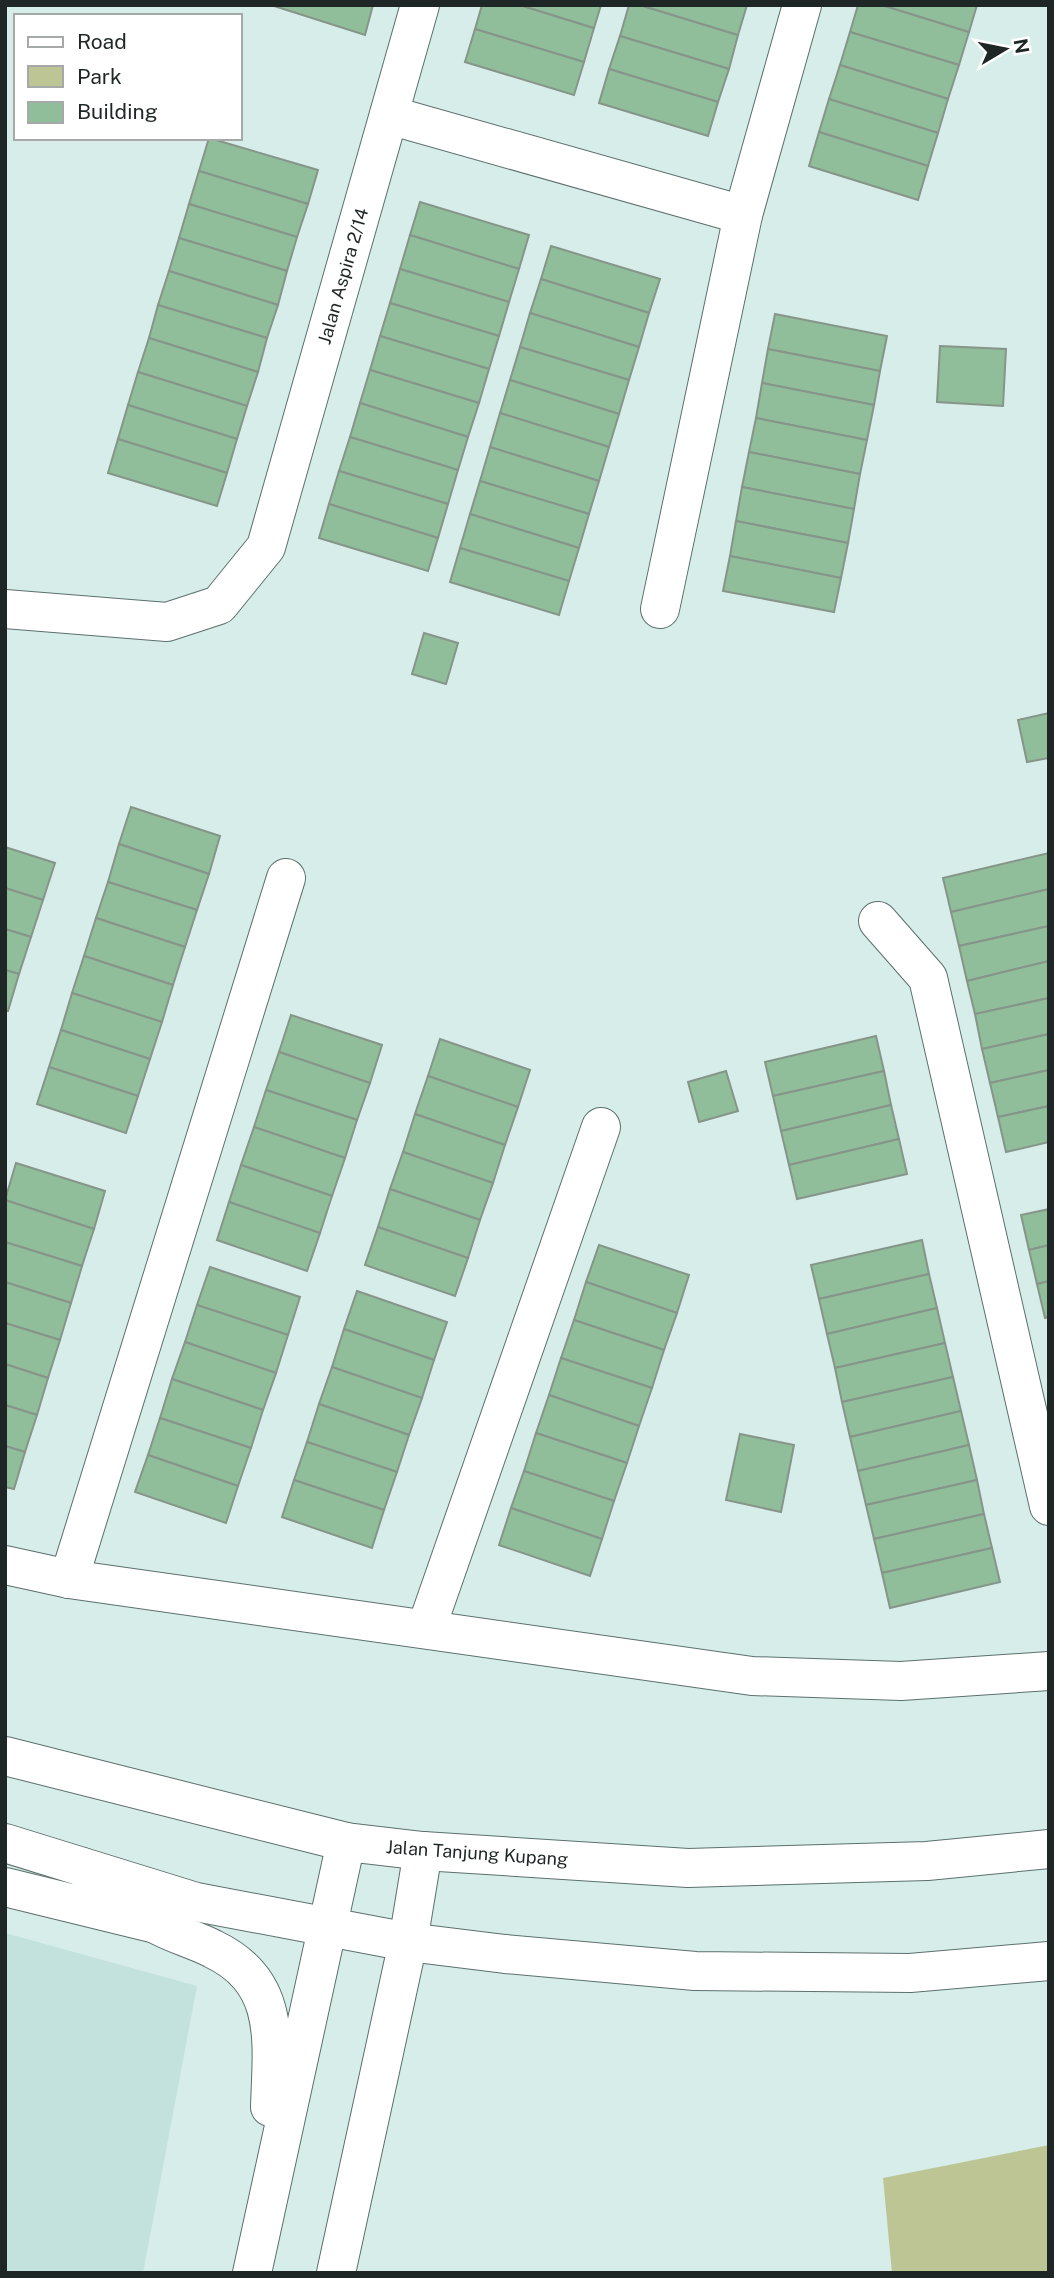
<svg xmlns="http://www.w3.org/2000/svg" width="1054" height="2278" font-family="'Public Sans',sans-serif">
<rect width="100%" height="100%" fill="#d6ede9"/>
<polygon fill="#c3e2dd" points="5,1933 197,1986 143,2273 5,2273"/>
<polygon fill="#bdc594" points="1049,2145 1049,2273 892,2273 883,2178"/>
<g fill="#91be9a" stroke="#869589" stroke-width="2">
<polygon points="271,5 373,5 365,35"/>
<polygon points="482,5 520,5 594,28 584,62 475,29"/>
<polygon points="520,5 601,5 594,28"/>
<polygon points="629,5 640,5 738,35 729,69 620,36"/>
<polygon points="640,5 747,5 738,35"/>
<polygon points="858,5 882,5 969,32 959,65 850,32"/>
<polygon points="882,5 977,5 969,32"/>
<polygon points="475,29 584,62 574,95 465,62"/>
<polygon points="850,32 959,65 948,99 840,65"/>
<polygon points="620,36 729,69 718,102 609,69"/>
<polygon points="840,65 948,99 938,133 829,99"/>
<polygon points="609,69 718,102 708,136 599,103"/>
<polygon points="829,99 938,133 928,166 819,132"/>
<polygon points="819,132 928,166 918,200 809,166"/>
<polygon points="209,138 318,170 308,204 199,171"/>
<polygon points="199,171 308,204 297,237 189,204"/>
<polygon points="420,202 529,235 519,269 410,235"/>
<polygon points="189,204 297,237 287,271 179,238"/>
<polygon points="410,235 519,269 509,302 400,269"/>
<polygon points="179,238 287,271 278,305 169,271"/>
<polygon points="551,246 660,279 649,313 541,279"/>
<polygon points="400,269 509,302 499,336 390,303"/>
<polygon points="169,271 278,305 267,338 158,305"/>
<polygon points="541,279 649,313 639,347 530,313"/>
<polygon points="390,303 499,336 489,369 380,336"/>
<polygon points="158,305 267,338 258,372 149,338"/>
<polygon points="530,313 639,347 629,380 520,347"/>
<polygon points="775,314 887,336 880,371 768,349"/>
<polygon points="380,336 489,369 479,403 370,370"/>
<polygon points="149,338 258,372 247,406 138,372"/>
<polygon points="940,346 1006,349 1003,406 937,402"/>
<polygon points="520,347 629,380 619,414 510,380"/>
<polygon points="768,349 880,371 874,405 762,383"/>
<polygon points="370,370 479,403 468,437 360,403"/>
<polygon points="138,372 247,406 237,439 128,405"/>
<polygon points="510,380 619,414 609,447 500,413"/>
<polygon points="762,383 874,405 867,440 756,418"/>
<polygon points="360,403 468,437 458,470 350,437"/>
<polygon points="128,405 237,439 227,473 118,439"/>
<polygon points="500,413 609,447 599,481 490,447"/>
<polygon points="756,418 867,440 860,474 749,452"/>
<polygon points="350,437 458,470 448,504 339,471"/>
<polygon points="118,439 227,473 217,506 108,473"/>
<polygon points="490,447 599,481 589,514 480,481"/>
<polygon points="749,452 860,474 854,509 742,487"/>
<polygon points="339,471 448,504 438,538 329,504"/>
<polygon points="480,481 589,514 579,548 470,514"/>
<polygon points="742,487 854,509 848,543 736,521"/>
<polygon points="329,504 438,538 428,571 319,538"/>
<polygon points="470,514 579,548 569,581 460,548"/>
<polygon points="736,521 848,543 841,578 730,556"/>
<polygon points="460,548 569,581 559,615 450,582"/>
<polygon points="730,556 841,578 834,612 723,591"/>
<polygon points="424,633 458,643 446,684 412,674"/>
<polygon points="1049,713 1049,758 1027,762 1018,720"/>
<polygon points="131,807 220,836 209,874 119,844"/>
<polygon points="119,844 209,874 197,910 108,882"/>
<polygon points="5,847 55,863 43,900 5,888"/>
<polygon points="1049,853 1049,889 951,912 943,878"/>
<polygon points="108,882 197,910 185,947 96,918"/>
<polygon points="5,888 43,900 31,937 5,929"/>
<polygon points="1049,889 1049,926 959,946 951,912"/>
<polygon points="96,918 185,947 173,985 84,956"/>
<polygon points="1049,926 1049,961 967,981 959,946"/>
<polygon points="5,929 31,937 19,974 5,970"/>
<polygon points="84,956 173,985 162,1022 72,993"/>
<polygon points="1049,961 1049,998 975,1014 967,981"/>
<polygon points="5,970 19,974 8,1011 5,1011"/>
<polygon points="72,993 162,1022 150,1059 61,1030"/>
<polygon points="1049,998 1049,1034 982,1049 975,1014"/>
<polygon points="291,1015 382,1045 370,1083 279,1052"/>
<polygon points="61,1030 150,1059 138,1096 49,1067"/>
<polygon points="1049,1034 1049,1070 990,1083 982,1049"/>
<polygon points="876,1036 884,1071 773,1096 765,1062"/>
<polygon points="440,1039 530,1070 518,1107 428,1076"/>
<polygon points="279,1052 370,1083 357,1120 266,1090"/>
<polygon points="49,1067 138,1096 126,1133 37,1104"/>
<polygon points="1049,1070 1049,1106 998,1117 990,1083"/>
<polygon points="726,1071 738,1111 699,1122 688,1082"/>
<polygon points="884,1071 891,1105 781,1131 773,1096"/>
<polygon points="428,1076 518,1107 505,1145 415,1114"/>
<polygon points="266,1090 357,1120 345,1158 254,1127"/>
<polygon points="891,1105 899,1139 789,1165 781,1131"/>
<polygon points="1049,1106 1049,1142 1006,1152 998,1117"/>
<polygon points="415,1114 505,1145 493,1183 403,1152"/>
<polygon points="254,1127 345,1158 332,1196 241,1165"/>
<polygon points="899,1139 907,1174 797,1199 789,1165"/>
<polygon points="403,1152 493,1183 480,1220 390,1189"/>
<polygon points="16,1163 105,1191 94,1229 5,1200"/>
<polygon points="241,1165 332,1196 320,1233 229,1202"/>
<polygon points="390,1189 480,1220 468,1258 378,1227"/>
<polygon points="5,1200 94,1229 82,1266 5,1242"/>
<polygon points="229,1202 320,1233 307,1271 217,1240"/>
<polygon points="1049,1209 1049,1245 1029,1250 1021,1215"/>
<polygon points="378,1227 468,1258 455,1296 365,1265"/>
<polygon points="922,1240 929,1274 819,1299 811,1265"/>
<polygon points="5,1242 82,1266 71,1303 5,1282"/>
<polygon points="599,1245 689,1275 677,1313 586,1282"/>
<polygon points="1049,1245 1049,1281 1037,1284 1029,1250"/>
<polygon points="210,1267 300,1297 288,1335 197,1305"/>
<polygon points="929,1274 937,1308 827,1334 819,1299"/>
<polygon points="1049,1281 1049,1317 1045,1318 1037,1284"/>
<polygon points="5,1282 71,1303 60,1340 5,1323"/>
<polygon points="586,1282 677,1313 664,1350 574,1320"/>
<polygon points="357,1291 447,1322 434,1360 344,1329"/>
<polygon points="197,1305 288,1335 276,1373 185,1342"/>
<polygon points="937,1308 945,1343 835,1368 827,1334"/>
<polygon points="574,1320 664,1350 652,1388 561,1358"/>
<polygon points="5,1323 60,1340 48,1378 5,1364"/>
<polygon points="344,1329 434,1360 422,1398 332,1367"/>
<polygon points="185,1342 276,1373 263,1410 172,1379"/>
<polygon points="945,1343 953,1377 842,1402 835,1368"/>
<polygon points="561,1358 652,1388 639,1426 549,1395"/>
<polygon points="5,1364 48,1378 37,1415 5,1405"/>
<polygon points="332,1367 422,1398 409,1435 319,1404"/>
<polygon points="953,1377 961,1411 850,1437 842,1402"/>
<polygon points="172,1379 263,1410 251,1448 160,1418"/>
<polygon points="549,1395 639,1426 627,1463 536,1433"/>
<polygon points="319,1404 409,1435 397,1472 307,1442"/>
<polygon points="5,1405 37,1415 25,1452 5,1446"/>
<polygon points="961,1411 969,1445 858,1471 850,1437"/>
<polygon points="160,1418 251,1448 238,1486 148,1455"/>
<polygon points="536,1433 627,1463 614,1501 524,1471"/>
<polygon points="740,1434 794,1445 781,1512 726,1500"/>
<polygon points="307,1442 397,1472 384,1510 294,1480"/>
<polygon points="969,1445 977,1480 866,1505 858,1471"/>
<polygon points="5,1446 25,1452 14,1489 5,1487"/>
<polygon points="148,1455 238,1486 226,1523 135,1492"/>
<polygon points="524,1471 614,1501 602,1539 511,1508"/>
<polygon points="294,1480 384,1510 372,1548 282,1517"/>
<polygon points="977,1480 984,1514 874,1539 866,1505"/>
<polygon points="511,1508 602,1539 590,1576 499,1545"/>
<polygon points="984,1514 992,1548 882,1573 874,1539"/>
<polygon points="992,1548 1000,1582 890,1608 882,1573"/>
</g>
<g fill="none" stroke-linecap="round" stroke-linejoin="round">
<g stroke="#5c706d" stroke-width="40">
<g id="minor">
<polyline points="389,115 743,215"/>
<polyline points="5,609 167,622 219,605 266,547 420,5"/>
<polyline points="660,609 743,215 802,5"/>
<polyline points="878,921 928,978 1049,1506"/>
<polyline points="5,1565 69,1579 752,1676 901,1681 1049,1671"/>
<polyline points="69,1579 286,878"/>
<polyline points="426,1629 601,1127"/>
<polyline points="5,1887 152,1923"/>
</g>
</g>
<g stroke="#5c706d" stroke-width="40">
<g id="tertiary">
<polyline points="5,1756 346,1842"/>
<polyline points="5,1843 196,1902 408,1942"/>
</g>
</g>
<g stroke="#5c706d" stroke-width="40">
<g id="secondary">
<path d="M 82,1867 C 103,1884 131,1911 154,1923 C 172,1934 194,1939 213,1949 C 282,1982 272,2042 270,2107"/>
<polyline points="408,1942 505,1954 695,1971 910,1973 1049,1961"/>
<polyline points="252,2273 346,1842 423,1851 688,1868 927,1861 1049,1849"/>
<polyline points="336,2273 408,1942 423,1851"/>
</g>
</g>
<use href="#minor" stroke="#fff" stroke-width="38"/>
<use href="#tertiary" stroke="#fff" stroke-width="38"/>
<use href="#secondary" stroke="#fff" stroke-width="38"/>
</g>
<g text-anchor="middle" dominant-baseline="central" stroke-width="6" stroke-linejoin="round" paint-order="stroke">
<g font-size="18" fill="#1f2726" stroke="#fff">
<text transform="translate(343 276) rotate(-74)">Jalan Aspira 2/14</text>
<text transform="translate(477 1853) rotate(4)">Jalan Tanjung Kupang</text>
</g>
</g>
<rect width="1054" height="2278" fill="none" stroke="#1f2726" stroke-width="14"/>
<rect x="14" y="14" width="228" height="126" fill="#ffffff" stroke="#a5a9a8" stroke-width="2"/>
<rect x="28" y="37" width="35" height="10" fill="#ffffff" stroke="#a5a9a8" stroke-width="2"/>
<text x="77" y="49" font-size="21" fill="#1f2726">Road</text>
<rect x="28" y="66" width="35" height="21" fill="#bdc594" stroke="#a5a9a8" stroke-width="2"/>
<text x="77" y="84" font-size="21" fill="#1f2726">Park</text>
<rect x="28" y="102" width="35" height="21" fill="#91be9a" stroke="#a5a9a8" stroke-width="2"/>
<text x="77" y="119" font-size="21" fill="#1f2726">Building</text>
<g transform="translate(1005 49) rotate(80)" stroke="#ffffff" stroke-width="5" paint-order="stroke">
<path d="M0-5L12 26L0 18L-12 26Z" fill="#1f2726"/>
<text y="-10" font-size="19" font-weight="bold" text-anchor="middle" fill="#1f2726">N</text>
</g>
</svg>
